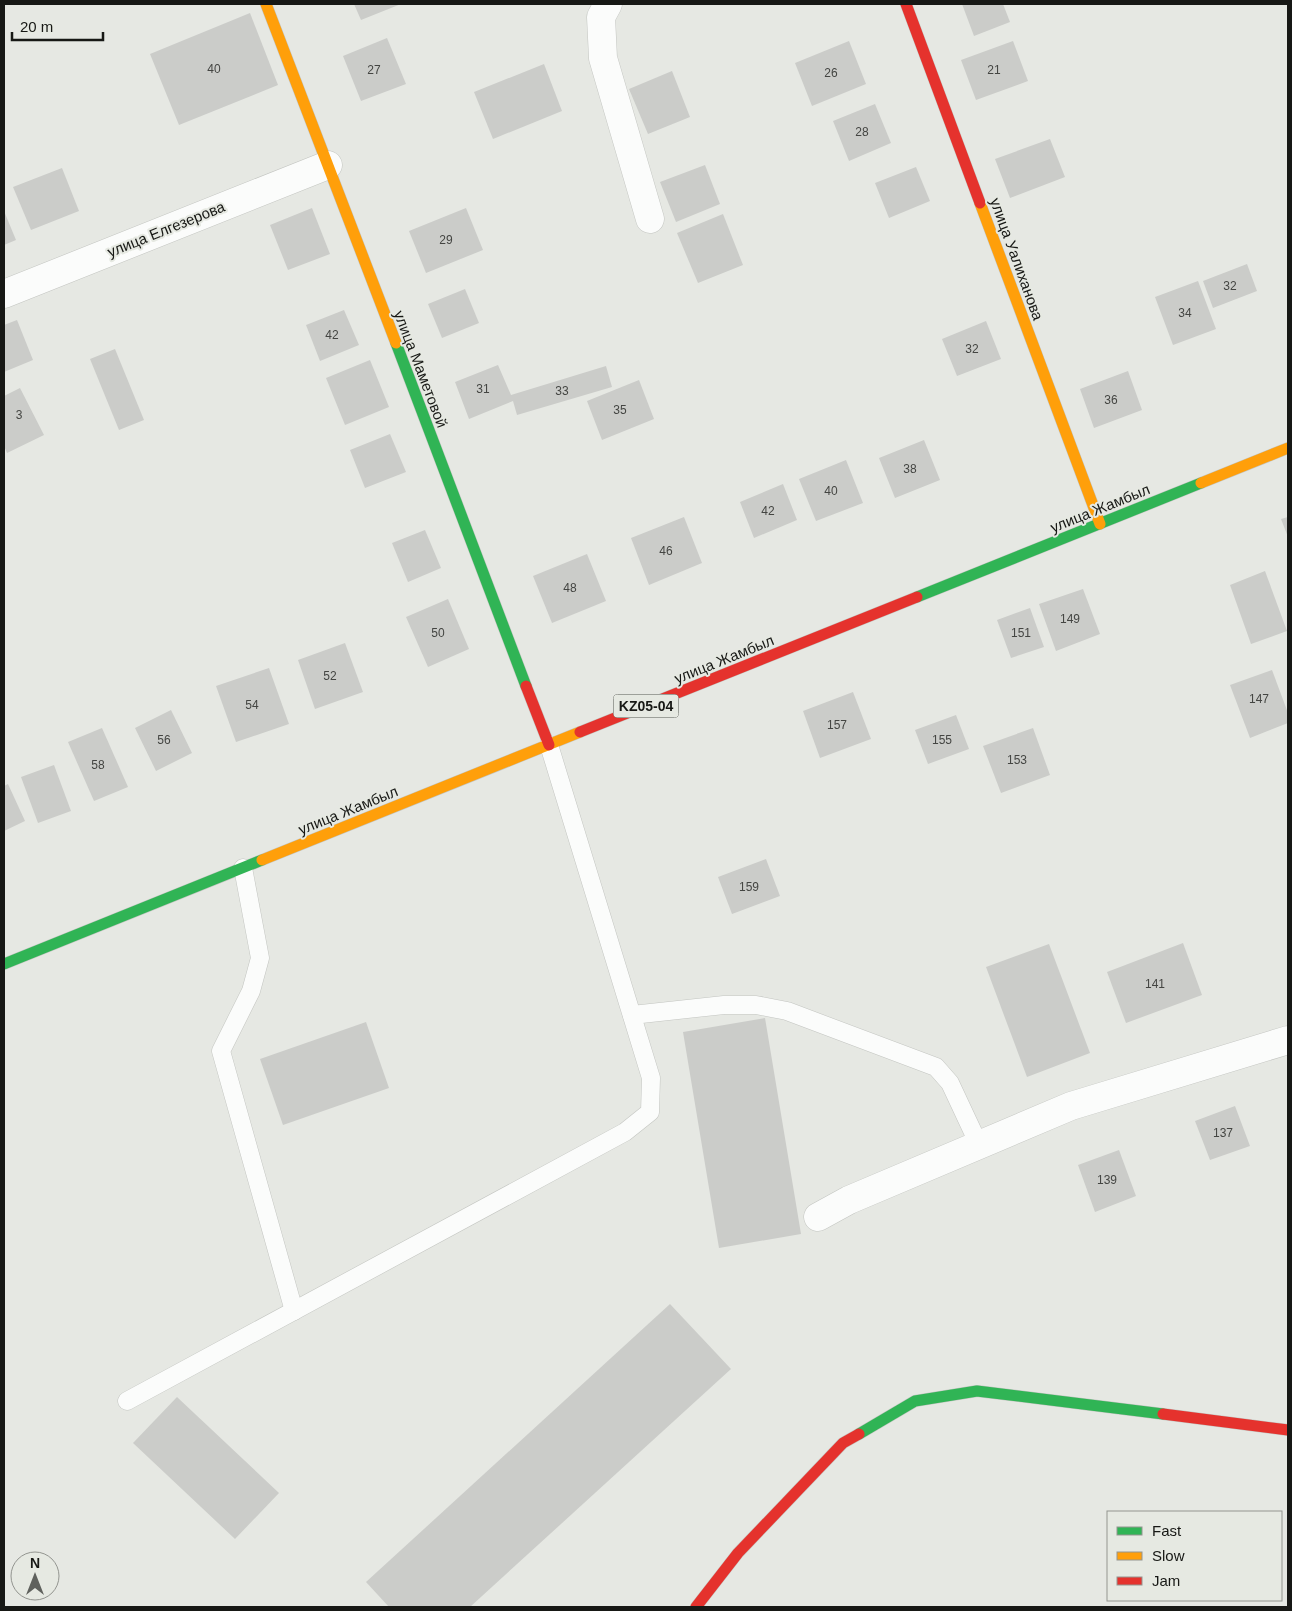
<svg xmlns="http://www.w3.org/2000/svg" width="1292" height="1611" font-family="Helvetica,sans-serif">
<rect width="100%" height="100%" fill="#e6e8e3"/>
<g fill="#cbccc9">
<polygon points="354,4 401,4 361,20"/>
<polygon points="962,4 1003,4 1010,22 974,36"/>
<polygon points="250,13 278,85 179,125 150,54"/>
<polygon points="387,38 406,84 361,101 343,56"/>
<polygon points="849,41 866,84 812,106 795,63"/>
<polygon points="1013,41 1028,81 976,100 961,60"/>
<polygon points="544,64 562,111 493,139 474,92"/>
<polygon points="672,71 690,117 648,134 629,89"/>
<polygon points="875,104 891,143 849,161 833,121"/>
<polygon points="1050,139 1065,177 1010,198 995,159"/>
<polygon points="705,165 720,204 676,222 660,182"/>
<polygon points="916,167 930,201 889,218 875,183"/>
<polygon points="62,168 79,211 31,230 13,187"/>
<polygon points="312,208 330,254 288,270 270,225"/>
<polygon points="466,208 483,250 426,273 409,231"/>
<polygon points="4,211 16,240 4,245"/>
<polygon points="723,214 743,265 698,283 677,233"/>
<polygon points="1247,264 1257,291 1213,308 1203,281"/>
<polygon points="1198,281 1216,329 1173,345 1155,297"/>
<polygon points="465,289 479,323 442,338 428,304"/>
<polygon points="344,310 359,345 320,361 306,325"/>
<polygon points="17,320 33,360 4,372 4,325"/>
<polygon points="986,321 1001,359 957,376 942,339"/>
<polygon points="115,349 144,420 119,430 90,359"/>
<polygon points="370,360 389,407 345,425 326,378"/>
<polygon points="498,365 511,395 606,366 612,387 517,415 513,401 469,419 455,382"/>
<polygon points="1128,371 1142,410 1094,428 1080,389"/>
<polygon points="639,380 654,419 602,440 587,401"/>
<polygon points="20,388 44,435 7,453 4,446 4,396"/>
<polygon points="390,434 406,472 365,488 350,450"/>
<polygon points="924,440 940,480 895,498 879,458"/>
<polygon points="846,460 863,503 816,521 799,479"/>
<polygon points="783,484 797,520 754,538 740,502"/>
<polygon points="684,517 702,563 649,585 631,538"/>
<polygon points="1288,517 1288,537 1281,519"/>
<polygon points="425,530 441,568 408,582 392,543"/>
<polygon points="587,554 606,601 552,623 533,576"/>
<polygon points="1265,571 1287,631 1251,644 1230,585"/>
<polygon points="1083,589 1100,634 1056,651 1039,604"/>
<polygon points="448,599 469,649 428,667 406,617"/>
<polygon points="1030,608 1044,647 1011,658 997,620"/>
<polygon points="345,643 363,692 315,709 298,660"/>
<polygon points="269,668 289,724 236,742 216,686"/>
<polygon points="1272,670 1288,713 1288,723 1250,738 1230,685"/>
<polygon points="853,692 871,739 820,758 803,711"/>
<polygon points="171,710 192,753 156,771 135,728"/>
<polygon points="956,715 969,749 928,764 915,730"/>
<polygon points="102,728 128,787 94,801 68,742"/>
<polygon points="1033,728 1050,775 1001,793 983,746"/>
<polygon points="54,765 71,811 38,823 21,777"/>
<polygon points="8,784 25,821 4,831 4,786"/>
<polygon points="766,859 780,896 732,914 718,877"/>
<polygon points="1183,943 1202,995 1126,1023 1107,972"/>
<polygon points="1049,944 1090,1053 1027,1077 986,967"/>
<polygon points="765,1018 801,1234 719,1248 683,1032"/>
<polygon points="366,1022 389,1088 283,1125 260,1059"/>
<polygon points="1235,1106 1250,1146 1210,1160 1195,1121"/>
<polygon points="1119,1150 1136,1196 1095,1212 1078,1165"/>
<polygon points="670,1304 731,1369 470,1607 389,1607 366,1582"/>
<polygon points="177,1397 279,1493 235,1539 133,1443"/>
</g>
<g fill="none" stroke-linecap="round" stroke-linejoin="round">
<g stroke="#c3c5c1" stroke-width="19">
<g id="lane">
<polyline points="243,868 260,958 251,991 221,1051 294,1311"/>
<polyline points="632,1015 724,1005 756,1005 787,1011 936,1067 950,1083 979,1145"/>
<polyline points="127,1401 625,1132 650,1112 651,1078 549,745"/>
</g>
</g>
<g stroke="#c3c5c1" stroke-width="29">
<g id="street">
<polyline points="608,4 601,17 603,58 650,219"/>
<polyline points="4,294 328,165"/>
<polyline points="818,1217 849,1200 1071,1106 1288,1040"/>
</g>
</g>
<g stroke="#c3c5c1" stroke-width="12">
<g id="fast">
<polyline points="396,343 526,686"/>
<polyline points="917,597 1201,483"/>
<polyline points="4,964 262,860"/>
<polyline points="859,1434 915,1401 977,1391 1163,1414"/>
</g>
</g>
<g stroke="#c3c5c1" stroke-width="12">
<g id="slow">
<polyline points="266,4 396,343"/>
<polyline points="980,203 1100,524"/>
<polyline points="1201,483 1288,448"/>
<polyline points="262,860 580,732"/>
</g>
</g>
<g stroke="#c3c5c1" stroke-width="12">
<g id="jam">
<polyline points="906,4 980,203"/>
<polyline points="526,686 549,745"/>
<polyline points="580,732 917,597"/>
<polyline points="1163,1414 1288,1430"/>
<polyline points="696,1607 738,1553 843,1443 859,1434"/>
</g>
</g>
<use href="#lane" stroke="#fbfcfb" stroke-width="18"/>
<use href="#street" stroke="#fbfcfb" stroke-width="28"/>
<use href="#fast" stroke="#30b455" stroke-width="11"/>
<use href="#slow" stroke="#ff9f0a" stroke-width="11"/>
<use href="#jam" stroke="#e5322d" stroke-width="11"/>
</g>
<g text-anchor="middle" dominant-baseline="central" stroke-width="4" stroke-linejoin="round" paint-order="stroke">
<g font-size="12" fill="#444542">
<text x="214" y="69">40</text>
<text x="374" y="70">27</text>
<text x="994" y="70">21</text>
<text x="831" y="73">26</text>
<text x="862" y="132">28</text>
<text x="446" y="240">29</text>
<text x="1230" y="286">32</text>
<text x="1185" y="313">34</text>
<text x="332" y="335">42</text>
<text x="972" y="349">32</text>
<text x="483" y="389">31</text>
<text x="562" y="391">33</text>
<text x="1111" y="400">36</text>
<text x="620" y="410">35</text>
<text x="19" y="415">3</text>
<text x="910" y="469">38</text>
<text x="831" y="491">40</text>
<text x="768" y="511">42</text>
<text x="666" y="551">46</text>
<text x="570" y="588">48</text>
<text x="1070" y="619">149</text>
<text x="438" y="633">50</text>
<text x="1021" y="633">151</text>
<text x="330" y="676">52</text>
<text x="1259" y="699">147</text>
<text x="252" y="705">54</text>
<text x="837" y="725">157</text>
<text x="164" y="740">56</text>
<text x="942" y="740">155</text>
<text x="1017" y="760">153</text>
<text x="98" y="765">58</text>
<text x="749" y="887">159</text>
<text x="1155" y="984">141</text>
<text x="1223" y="1133">137</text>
<text x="1107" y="1180">139</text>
</g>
<rect fill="#e6e9e2" stroke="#555752" stroke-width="1" x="613.5" y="694.5" width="65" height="23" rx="4"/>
<g font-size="14" font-weight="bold" fill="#171815">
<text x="646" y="706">KZ05-04</text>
</g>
<g font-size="15" fill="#171815" stroke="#e6e9e2">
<text transform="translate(166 229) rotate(-22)">улица Елгезерова</text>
<text transform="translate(1017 259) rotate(70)">улица Уалиханова</text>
<text transform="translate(421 369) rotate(69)">улица Маметовой</text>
<text transform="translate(1100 508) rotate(-22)">улица Жамбыл</text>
<text transform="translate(724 659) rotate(-22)">улица Жамбыл</text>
<text transform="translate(348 810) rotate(-22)">улица Жамбыл</text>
</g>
</g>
<rect width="1292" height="1611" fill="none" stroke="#171815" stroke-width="10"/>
<rect x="1107" y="1511" width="175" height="90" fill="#e6e9e2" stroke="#939590"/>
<rect x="1117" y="1527" width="25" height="8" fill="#30b455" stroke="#939590"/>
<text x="1152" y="1536" font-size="15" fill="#171815">Fast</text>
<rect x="1117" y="1552" width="25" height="8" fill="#ff9f0a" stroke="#939590"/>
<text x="1152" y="1561" font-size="15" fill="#171815">Slow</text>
<rect x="1117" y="1577" width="25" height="8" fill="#e5322d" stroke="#939590"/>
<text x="1152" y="1586" font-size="15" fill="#171815">Jam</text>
<g transform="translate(35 1576)"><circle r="24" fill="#e6e9e2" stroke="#939590"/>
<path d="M0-4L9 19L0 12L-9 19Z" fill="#5f615d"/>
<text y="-8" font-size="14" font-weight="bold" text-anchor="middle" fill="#171815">N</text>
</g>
<path d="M12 32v8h91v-8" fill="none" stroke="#171815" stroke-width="2.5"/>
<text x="20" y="32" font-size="15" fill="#171815" stroke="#e6e9e2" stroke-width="4" paint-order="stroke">20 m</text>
</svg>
